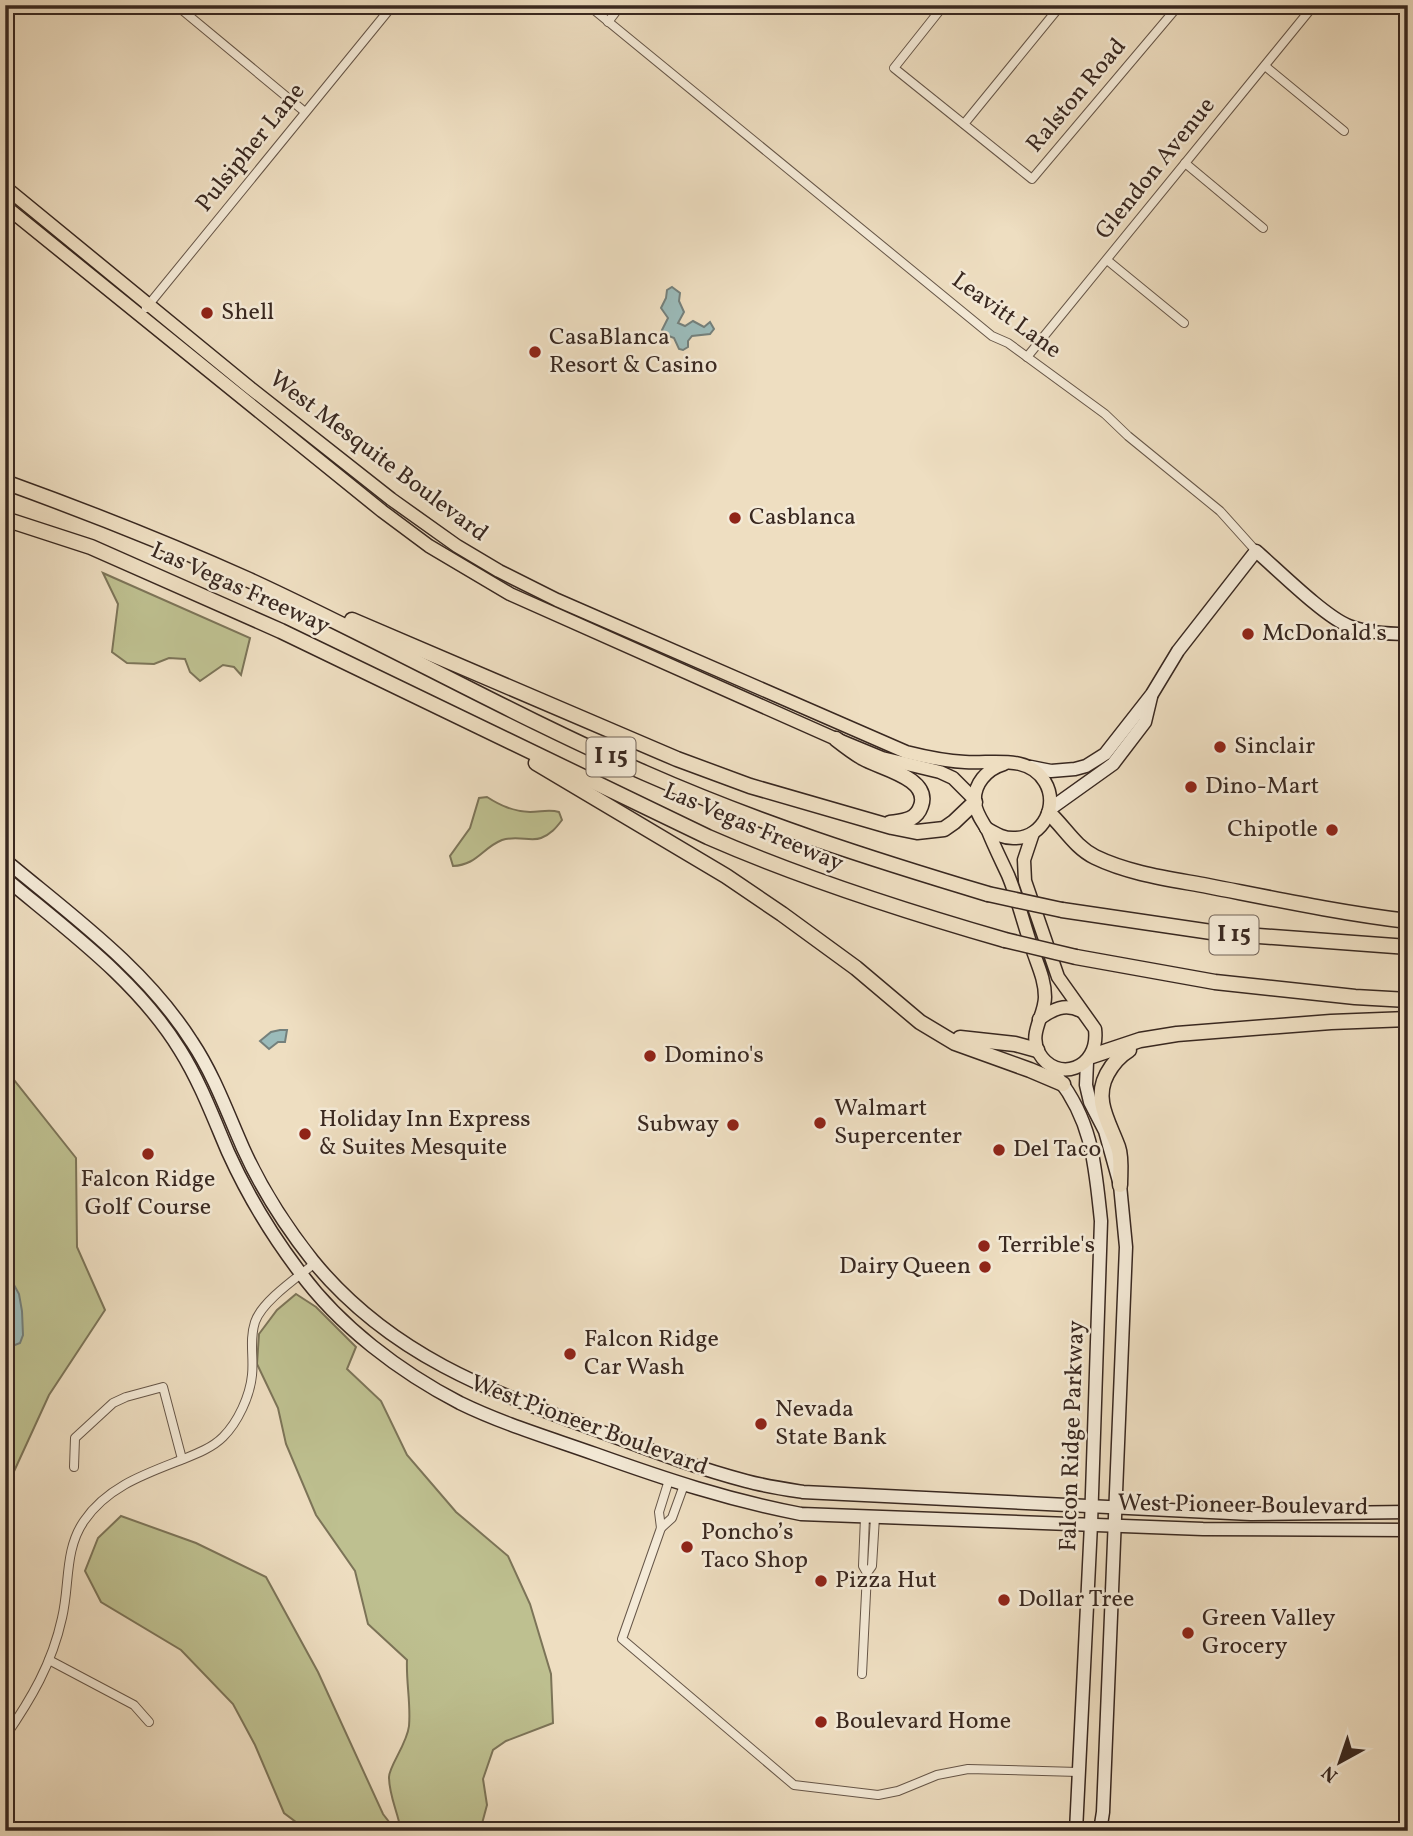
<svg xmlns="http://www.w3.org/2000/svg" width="1413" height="1836" font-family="Vollkorn,serif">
<rect width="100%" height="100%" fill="#eedec1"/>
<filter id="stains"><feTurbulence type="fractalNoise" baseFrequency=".00286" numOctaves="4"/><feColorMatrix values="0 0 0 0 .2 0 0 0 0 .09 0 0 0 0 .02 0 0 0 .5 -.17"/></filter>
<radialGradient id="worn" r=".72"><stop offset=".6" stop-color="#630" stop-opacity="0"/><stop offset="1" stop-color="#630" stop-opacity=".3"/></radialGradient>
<g fill="#bec090" stroke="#7c7458" stroke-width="2">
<polygon points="103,573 250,638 241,675 234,667 223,665 200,681 190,672 185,659 169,658 154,664 127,663 112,652 118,604"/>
<path d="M 487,797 C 501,806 513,811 530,812 C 541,812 549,809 559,812 L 562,820 C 556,828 551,834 541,838 C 531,842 517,835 502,840 C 482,848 477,865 453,866 L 450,856 L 470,828 L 479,798 Z"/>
<polygon points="5,1073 14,1080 76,1158 77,1247 105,1310 49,1395 5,1491"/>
<path d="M 296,1294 L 316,1307 L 356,1347 L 347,1369 L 381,1401 L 407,1455 L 456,1512 L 508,1556 L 530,1604 L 551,1674 L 553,1723 L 506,1741 L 493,1750 L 483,1779 L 487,1805 L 480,1831 L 401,1831 C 398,1812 389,1796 389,1777 C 389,1766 407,1744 409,1726 C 411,1704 406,1682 407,1660 L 368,1624 L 355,1571 L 316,1515 L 286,1444 L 278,1408 L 257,1364 L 259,1334 L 277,1310 Z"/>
<polygon points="121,1516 196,1543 266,1577 318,1672 383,1814 396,1831 308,1831 284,1813 255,1745 233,1704 181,1650 101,1602 85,1571 98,1538"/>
</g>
<g fill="#9bbbba" stroke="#74807c" stroke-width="2">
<polygon points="672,287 680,293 679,301 684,312 678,323 685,326 693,321 704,327 710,322 714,329 710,334 692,336 688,341 688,347 683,350 679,349 674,338 664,334 662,330 668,318 661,308 666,298 667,290"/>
<polygon points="280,1030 287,1030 285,1042 278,1042 269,1049 260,1041 271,1032"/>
<polygon points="5,1257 9,1264 8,1274 19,1294 22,1311 23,1335 20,1343 5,1349"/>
</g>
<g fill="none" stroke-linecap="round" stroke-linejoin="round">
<g stroke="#665648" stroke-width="10">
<g id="street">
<polyline points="176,5 305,112"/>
<polyline points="588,5 992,336 1008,343 1105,414 1128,436 1220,511 1256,551"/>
<polyline points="944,5 894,68 1032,179 1179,5"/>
<polyline points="608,22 621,5"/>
<polyline points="1265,66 1344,131"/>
<polyline points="964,124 1061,5"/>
<polyline points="1185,163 1263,228"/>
<polyline points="1107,260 1184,323"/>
<polyline points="146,308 393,5"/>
<polyline points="1027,357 1314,5"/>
<polyline points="74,1467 75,1438 113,1403 126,1397 163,1387 182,1459"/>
<polyline points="669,1480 659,1512 661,1528 622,1639 794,1785 878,1795 898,1791 937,1775 968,1769 1078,1772"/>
<polyline points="661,1528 672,1518 684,1485"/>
<polyline points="867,1573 872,1566 875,1517"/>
<polyline points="49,1660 134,1705 149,1722"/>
<polyline points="862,1674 867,1573 863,1566 865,1517"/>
<path d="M 5,1737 C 31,1699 52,1664 62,1618 C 70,1585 64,1550 84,1521 C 107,1487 145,1474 181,1460 C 196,1454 212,1448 223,1437 C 238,1422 250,1396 252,1375 C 254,1357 249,1340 255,1322 C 262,1301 298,1277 315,1263"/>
</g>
</g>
<g stroke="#392820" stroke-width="15">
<g id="secondary">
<polyline points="1406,5 1408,7"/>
<path d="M 1031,767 L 1051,771 L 1075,769 L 1086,766 L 1105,754 L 1152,694 L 1178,651 L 1256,551 C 1277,569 1325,617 1349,626 C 1367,633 1388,634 1408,634"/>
<polyline points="1050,809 1113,764 1145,722 1151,697"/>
<path d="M 5,860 C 72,916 145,968 192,1042 C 214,1075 227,1112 243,1148 C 261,1188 286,1227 313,1261 C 390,1355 489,1391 599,1431 C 647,1449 696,1468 746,1481 C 764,1486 784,1489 803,1492 L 1251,1514 L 1408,1512"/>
<path d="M 5,878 C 67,930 137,980 180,1050 C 200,1082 213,1117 228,1152 C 247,1194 271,1234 299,1271 C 339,1326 400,1372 460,1403 C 503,1424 550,1438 595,1454 C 665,1479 728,1500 801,1514 L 1203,1529 L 1408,1530"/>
<polyline points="1087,1062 1086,1085 1090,1102 1105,1131 1120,1185 1126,1247 1103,1812 1100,1831"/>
<path d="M 1058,1078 C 1093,1123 1095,1166 1101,1221 L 1091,1524 L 1076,1831"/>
</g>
</g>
<g stroke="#392820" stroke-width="15">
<g id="primary">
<path d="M 5,187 L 249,387 L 391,499 L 457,546 L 499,571 L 557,600 L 906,752 C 926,757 945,761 965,762 C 992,764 1029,754 1045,782 C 1059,805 1043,837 1016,838 C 1004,839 996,834 986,828"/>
<polyline points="5,206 382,511 429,546 510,594 836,739 882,758 940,772 953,778 975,800"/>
<path d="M 1004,764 C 987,769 973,784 975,803 C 976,814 983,822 988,831 C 994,846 1001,860 1008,875 C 1018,899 1024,926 1033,951 C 1038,966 1045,980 1045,997 C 1045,1016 1028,1033 1039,1053 C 1056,1083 1100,1070 1095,1029 L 1058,977 L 1025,881 L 1024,860 L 1033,833"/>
<path d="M 1039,1019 C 1053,1009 1065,1003 1081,1011"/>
</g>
</g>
<g stroke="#392820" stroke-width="17">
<g id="highway">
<path d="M 5,482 C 88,512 169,544 249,580 C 382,641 510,714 645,773 C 756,822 871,859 988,894"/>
<path d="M 5,519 L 91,547 L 281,631 L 708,837 C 804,879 904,911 1005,940"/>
<polyline points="352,620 677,759 750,786 892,827 917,832 944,829 954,822 975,802"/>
<path d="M 836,739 C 845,746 854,753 863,758 C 880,768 931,778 921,806 C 916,821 903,821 890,823"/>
<polyline points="536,763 726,876 782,914 856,968 920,1022 955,1043 1030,1070 1063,1084"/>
<path d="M 1049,813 C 1065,828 1075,847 1095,857 C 1130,874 1171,879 1208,886 C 1275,899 1341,913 1408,921"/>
<polyline points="1062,910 1218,933 1408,947"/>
<polyline points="1076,957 1215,982 1355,997 1408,1000"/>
<polyline points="960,1038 1015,1044 1037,1050"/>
<polyline points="1092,1056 1140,1040 1177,1034 1331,1022 1408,1019"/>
<path d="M 1120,1185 C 1120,1173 1122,1158 1118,1147 C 1109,1122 1093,1100 1107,1074 C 1113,1063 1119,1056 1129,1050"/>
</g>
</g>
<use href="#street" stroke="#f4ead7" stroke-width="8"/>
<use href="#secondary" stroke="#f4ead7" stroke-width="12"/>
<use href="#primary" stroke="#eedec1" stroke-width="12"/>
<use href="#highway" stroke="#eedec1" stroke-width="14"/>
<g stroke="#392820" stroke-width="17" stroke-linecap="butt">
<g id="highway-bridge">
<polyline points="988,894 1062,910"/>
<polyline points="1005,940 1076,957"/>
</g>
</g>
<use href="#highway-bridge" stroke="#eedec1" stroke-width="14"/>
</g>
<g fill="#8f2418" stroke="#f4ead7" stroke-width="2.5">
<circle cx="207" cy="313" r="7"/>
<circle cx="535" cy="352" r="7"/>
<circle cx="735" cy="518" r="7"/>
<circle cx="1248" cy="634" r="7"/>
<circle cx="1220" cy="747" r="7"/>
<circle cx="1191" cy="787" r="7"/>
<circle cx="1332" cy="830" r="7"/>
<circle cx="650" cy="1056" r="7"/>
<circle cx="820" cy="1123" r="7"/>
<circle cx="733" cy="1125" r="7"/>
<circle cx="305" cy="1134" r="7"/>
<circle cx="999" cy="1150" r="7"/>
<circle cx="148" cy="1154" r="7"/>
<circle cx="984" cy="1246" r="7"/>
<circle cx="985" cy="1267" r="7"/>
<circle cx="570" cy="1354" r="7"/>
<circle cx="761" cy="1424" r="7"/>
<circle cx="687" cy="1547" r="7"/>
<circle cx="821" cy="1581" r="7"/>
<circle cx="1004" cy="1600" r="7"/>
<circle cx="1188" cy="1633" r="7"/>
<circle cx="821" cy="1722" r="7"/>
</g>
<g text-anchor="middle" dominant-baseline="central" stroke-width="5" stroke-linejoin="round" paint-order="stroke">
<g fill="#f4ead7" stroke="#716257" stroke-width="2">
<rect x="586.5" y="737.5" width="49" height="39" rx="5"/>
<rect x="1209.5" y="915.5" width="49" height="39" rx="5"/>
</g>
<g font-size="23" font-weight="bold" fill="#392820">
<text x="611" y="757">I 15</text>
<text x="1234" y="935">I 15</text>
</g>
<g font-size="24" fill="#392820" stroke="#f4ead7">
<text transform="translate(1077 96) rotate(-50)">Ralston Road</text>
<text transform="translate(251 148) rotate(-51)">Pulsipher Lane</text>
<text transform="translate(1156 169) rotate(-51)">Glendon Avenue</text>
<text transform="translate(1006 316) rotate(36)">Leavitt Lane</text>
<text transform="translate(378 457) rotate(37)">West Mesquite Boulevard</text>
<text transform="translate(240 589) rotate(24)">Las Vegas Freeway</text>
<text transform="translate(753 828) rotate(23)">Las Vegas Freeway</text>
<text transform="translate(589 1426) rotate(20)">West Pioneer Boulevard</text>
<text transform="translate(1073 1436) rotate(-88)">Falcon Ridge Parkway</text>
<text transform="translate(1243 1506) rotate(1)">West Pioneer Boulevard</text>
</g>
<g font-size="24" fill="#392820" stroke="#f4ead7" text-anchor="start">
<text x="221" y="313">Shell</text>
<text x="549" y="338">CasaBlanca<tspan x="549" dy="28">Resort &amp; Casino</tspan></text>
<text x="749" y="518">Casblanca</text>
<text x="1262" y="634">McDonald's</text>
<text x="1234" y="747">Sinclair</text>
<text x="1205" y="787">Dino-Mart</text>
<text x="1318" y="830" text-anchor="end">Chipotle</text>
<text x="664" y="1056">Domino's</text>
<text x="834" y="1109">Walmart<tspan x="834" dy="28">Supercenter</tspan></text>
<text x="319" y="1120">Holiday Inn Express<tspan x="319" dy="28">&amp; Suites Mesquite</tspan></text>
<text x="719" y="1125" text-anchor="end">Subway</text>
<text x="1013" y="1150">Del Taco</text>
<text x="148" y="1180" text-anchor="middle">Falcon Ridge<tspan x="148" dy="28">Golf Course</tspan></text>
<text x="998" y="1246">Terrible's</text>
<text x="971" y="1267" text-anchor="end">Dairy Queen</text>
<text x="584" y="1340">Falcon Ridge<tspan x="584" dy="28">Car Wash</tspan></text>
<text x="775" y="1410">Nevada<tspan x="775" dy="28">State Bank</tspan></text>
<text x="701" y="1533">Poncho’s<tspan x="701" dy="28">Taco Shop</tspan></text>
<text x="835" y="1581">Pizza Hut</text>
<text x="1018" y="1600">Dollar Tree</text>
<text x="1202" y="1619">Green Valley<tspan x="1202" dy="28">Grocery</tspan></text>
<text x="835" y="1722">Boulevard Home</text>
</g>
</g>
<rect width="1413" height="1836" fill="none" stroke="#eedec1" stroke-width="28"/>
<rect x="7" y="7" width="1399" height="1822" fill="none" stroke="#392820" stroke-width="3.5"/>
<rect x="14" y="14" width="1385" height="1808" fill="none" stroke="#392820" stroke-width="2"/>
<g transform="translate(1340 1762) rotate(220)" stroke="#f4ead7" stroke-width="5" paint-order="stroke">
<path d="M0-5L12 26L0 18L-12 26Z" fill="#392820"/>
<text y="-10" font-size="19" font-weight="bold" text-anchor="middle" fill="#392820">N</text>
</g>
<rect width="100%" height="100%" filter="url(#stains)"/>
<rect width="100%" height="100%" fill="url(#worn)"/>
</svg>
